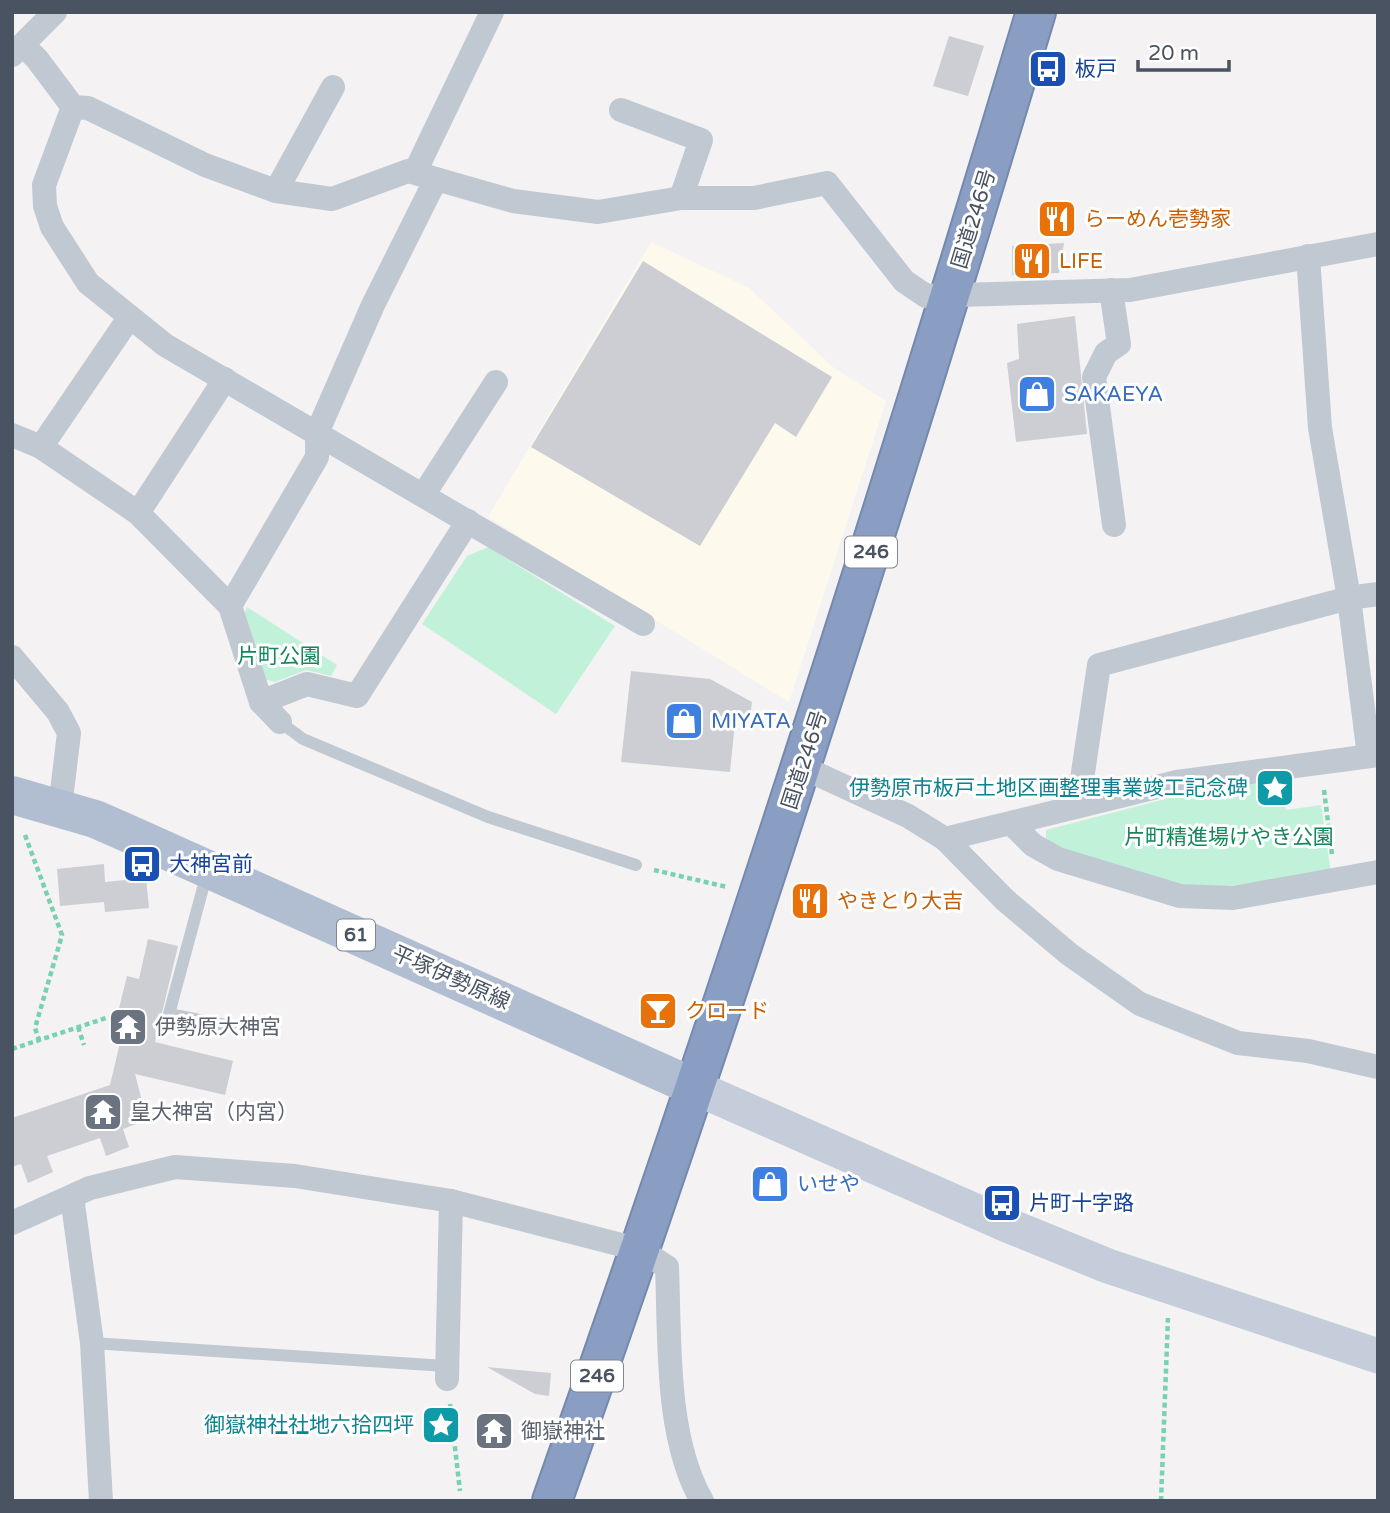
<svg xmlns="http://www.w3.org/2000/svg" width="1390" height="1513" font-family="'Varela Round','Noto Sans JP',sans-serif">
<rect width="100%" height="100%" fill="#f4f2f2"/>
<polygon fill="#fdfaed" points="651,242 749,288 834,368 886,401 789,702 488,517"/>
<g fill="#c1f2d9">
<polygon points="488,547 615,626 556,714 422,624 467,556"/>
<polygon points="247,607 337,665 331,676 306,670 275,682 264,679 244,615"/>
<polygon points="1282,780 1286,810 1321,805 1331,873 1229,886 1183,887 1046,843 1046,830 1192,792"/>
</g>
<g fill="#ccced4">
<polygon points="949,36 984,46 968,96 933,86"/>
<polygon points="1064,243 1059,273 1012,275 1012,246"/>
<polygon points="643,261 832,377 796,437 775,423 700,546 531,447"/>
<polygon points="1075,316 1087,434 1016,442 1007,363 1019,359 1017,324"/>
<polygon points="631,671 710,679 752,702 750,718 735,722 730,772 621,762"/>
<polygon points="104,864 105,882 146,878 149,908 105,912 104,902 60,906 57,869"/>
<polygon points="148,939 178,946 155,1042 233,1061 225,1095 135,1074 143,1105 132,1111 136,1124 123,1129 129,1147 106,1156 100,1138 47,1156 53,1172 28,1183 21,1164 12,1167 12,1118 110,1085 124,1026 115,1024 127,976 139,979"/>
<polygon points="487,1367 551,1373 549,1396 535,1394"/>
</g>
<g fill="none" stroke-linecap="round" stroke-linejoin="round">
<g stroke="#7489ae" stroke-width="42">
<path id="highway" d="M 552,1501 C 726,1009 886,512 1036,12"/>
</g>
<g stroke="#77d2af" stroke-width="4.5" stroke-dasharray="5 3.5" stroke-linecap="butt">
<polyline points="1324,790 1332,854"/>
<polyline points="25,835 62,935 35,1028 39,1040"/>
<polyline points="654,870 727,887"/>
<polyline points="78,1027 84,1045"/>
<polyline points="12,1049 109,1017"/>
<polyline points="450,1404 460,1491"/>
<polyline points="1161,1501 1168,1318"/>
</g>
<g stroke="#c0c8d2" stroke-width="12">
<polyline points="280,722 303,739 488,817 636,865"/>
<polyline points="207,873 169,1014 236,1027"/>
<polyline points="92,1343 446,1366"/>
</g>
<g stroke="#c0c8d2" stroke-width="24">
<polyline points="23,45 37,59 73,107 88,108 205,165 276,191 332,199 408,171 513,201 598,212 681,198 754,198 827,183 904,281 926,296 1130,290 1378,244"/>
<polyline points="12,55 55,12"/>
<polyline points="73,107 44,185 45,206 52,227 88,283 165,345 643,624"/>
<polyline points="621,110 701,140 681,198"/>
<polyline points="415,172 492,12"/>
<polyline points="276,191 333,87"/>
<polyline points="1308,256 1320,428 1349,598 1369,756"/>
<polyline points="1111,290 1119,344 1106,353 1094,377 1114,525"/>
<polyline points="12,435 41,447 138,513 230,606 261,702 280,722"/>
<polyline points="41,447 129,318"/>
<polyline points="424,494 496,382"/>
<polyline points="138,513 225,379"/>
<polyline points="230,606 317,457 317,433 373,305 435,181"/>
<polyline points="12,657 58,712 69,733 60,808"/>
<polyline points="261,702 307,684 357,696 468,521"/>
<polyline points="802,767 908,816 945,839 1005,900 1069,954 1140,1004 1238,1043 1308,1051 1378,1067"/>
<polyline points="1078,806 1099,665 1349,598 1378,594"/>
<polyline points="1013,825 1033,845 1058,859 1180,896 1233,898 1378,872"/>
<polyline points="945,839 1177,782 1378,755"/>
<polyline points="72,1197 92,1343 101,1501"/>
<path d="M 12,1223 L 90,1188 L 175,1167 L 295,1176 L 451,1201 L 641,1250 L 667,1267 C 670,1339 665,1437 702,1501"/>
<polyline points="447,1379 451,1201"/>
</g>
<polyline stroke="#c5cddb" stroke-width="35" points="694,1087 1007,1225 1108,1266 1378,1356"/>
<polyline stroke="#b1bed1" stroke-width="38" points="12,795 95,819 127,833 694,1087"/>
<use href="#highway" stroke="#899ec2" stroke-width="38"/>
</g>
<defs>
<g id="bus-square" transform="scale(2.0125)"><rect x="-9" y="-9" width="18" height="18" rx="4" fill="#1a4fb4" stroke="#fff"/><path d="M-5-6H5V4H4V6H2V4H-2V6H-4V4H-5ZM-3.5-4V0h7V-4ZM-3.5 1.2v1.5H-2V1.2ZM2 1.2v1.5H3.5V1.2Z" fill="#fff"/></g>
<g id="restaurant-square" transform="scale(2.0125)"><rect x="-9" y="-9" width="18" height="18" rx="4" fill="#e8710a" stroke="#fff"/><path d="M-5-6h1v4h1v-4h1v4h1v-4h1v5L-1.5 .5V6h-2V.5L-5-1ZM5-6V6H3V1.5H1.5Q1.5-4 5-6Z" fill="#fff"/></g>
<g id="shop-square" transform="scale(2.0125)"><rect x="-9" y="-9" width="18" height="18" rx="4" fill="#3f7fe0" stroke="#fff"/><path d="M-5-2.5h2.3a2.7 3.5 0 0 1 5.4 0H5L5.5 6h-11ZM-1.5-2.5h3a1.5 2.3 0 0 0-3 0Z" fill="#fff"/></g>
<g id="sight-square" transform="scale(2.0125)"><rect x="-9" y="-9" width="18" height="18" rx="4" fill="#0f9aa8" stroke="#fff"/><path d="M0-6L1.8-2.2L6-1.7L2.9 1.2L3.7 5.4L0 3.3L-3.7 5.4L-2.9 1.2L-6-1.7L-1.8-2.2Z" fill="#fff"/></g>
<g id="bar-square" transform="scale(2.0125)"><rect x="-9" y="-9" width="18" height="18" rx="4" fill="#e8710a" stroke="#fff"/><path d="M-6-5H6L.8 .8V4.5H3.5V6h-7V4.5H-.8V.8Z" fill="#fff"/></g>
<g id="temple-square" transform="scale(2.0125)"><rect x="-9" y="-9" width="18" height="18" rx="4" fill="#6b7280" stroke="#fff"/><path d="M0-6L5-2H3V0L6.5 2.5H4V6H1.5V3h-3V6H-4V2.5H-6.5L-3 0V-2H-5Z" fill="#fff"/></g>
</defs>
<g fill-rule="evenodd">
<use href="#bus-square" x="1048" y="69"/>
<use href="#restaurant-square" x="1057" y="219"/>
<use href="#restaurant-square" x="1032" y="261"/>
<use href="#shop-square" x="1037" y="394"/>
<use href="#shop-square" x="684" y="721"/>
<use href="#sight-square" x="1275" y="788"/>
<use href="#bus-square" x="142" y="864"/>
<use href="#restaurant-square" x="810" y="901"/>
<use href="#bar-square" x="658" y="1011"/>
<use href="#temple-square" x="128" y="1027"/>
<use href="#temple-square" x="103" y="1112"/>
<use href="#shop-square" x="770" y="1184"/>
<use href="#bus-square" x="1002" y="1203"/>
<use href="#sight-square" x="441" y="1425"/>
<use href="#temple-square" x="494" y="1431"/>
</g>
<g text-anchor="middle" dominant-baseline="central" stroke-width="6" stroke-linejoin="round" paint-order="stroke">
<g fill="#fff" stroke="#808790" stroke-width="2">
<rect x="845" y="536.5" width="52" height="31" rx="5"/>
<rect x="337" y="919.5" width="38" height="31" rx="5"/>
<rect x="571" y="1360.5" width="52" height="31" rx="5"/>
</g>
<g font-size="19" font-weight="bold" fill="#495361">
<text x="871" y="552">246</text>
<text x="356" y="935">61</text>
<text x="597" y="1376">246</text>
</g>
<g font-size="21" fill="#164399" stroke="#fff" text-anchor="start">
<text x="1075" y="69">板戸</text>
<text x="169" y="864">大神宮前</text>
<text x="1029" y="1203">片町十字路</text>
</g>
<g font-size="21" fill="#495361" stroke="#fff">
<text transform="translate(974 219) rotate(-73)">国道246号</text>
<text transform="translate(805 760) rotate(-72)">国道246号</text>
<text transform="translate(451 978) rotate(24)">平塚伊勢原線</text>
</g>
<g font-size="21" fill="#c56008" stroke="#fff" text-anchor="start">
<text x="1084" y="219">らーめん壱勢家</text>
<text x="1059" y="261">LIFE</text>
<text x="837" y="901">やきとり大吉</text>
<text x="685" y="1011">クロード</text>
</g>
<g font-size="21" fill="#366cbe" stroke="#fff" text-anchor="start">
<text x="1064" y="394">SAKAEYA</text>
<text x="711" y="721">MIYATA</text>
<text x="797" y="1184">いせや</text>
</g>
<g font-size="21" fill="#14875a" stroke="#fff">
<text x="279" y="656">片町公園</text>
<text x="1229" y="837">片町精進場けやき公園</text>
</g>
<g font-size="21" fill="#0d838f" stroke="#fff" text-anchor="end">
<text x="1248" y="788">伊勢原市板戸土地区画整理事業竣工記念碑</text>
<text x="414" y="1425">御嶽神社社地六拾四坪</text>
</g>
<g font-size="21" fill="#5b616d" stroke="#fff" text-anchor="start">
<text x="155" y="1027">伊勢原大神宮</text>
<text x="130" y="1112">皇大神宮（内宮）</text>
<text x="521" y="1431">御嶽神社</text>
</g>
</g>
<rect width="1390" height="1513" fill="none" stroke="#495361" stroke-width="28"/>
<path d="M1138 60v10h91v-10" fill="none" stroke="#495361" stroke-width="3.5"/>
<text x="1148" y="60" font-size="21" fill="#495361" stroke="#ffffff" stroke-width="5" paint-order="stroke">20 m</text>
</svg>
